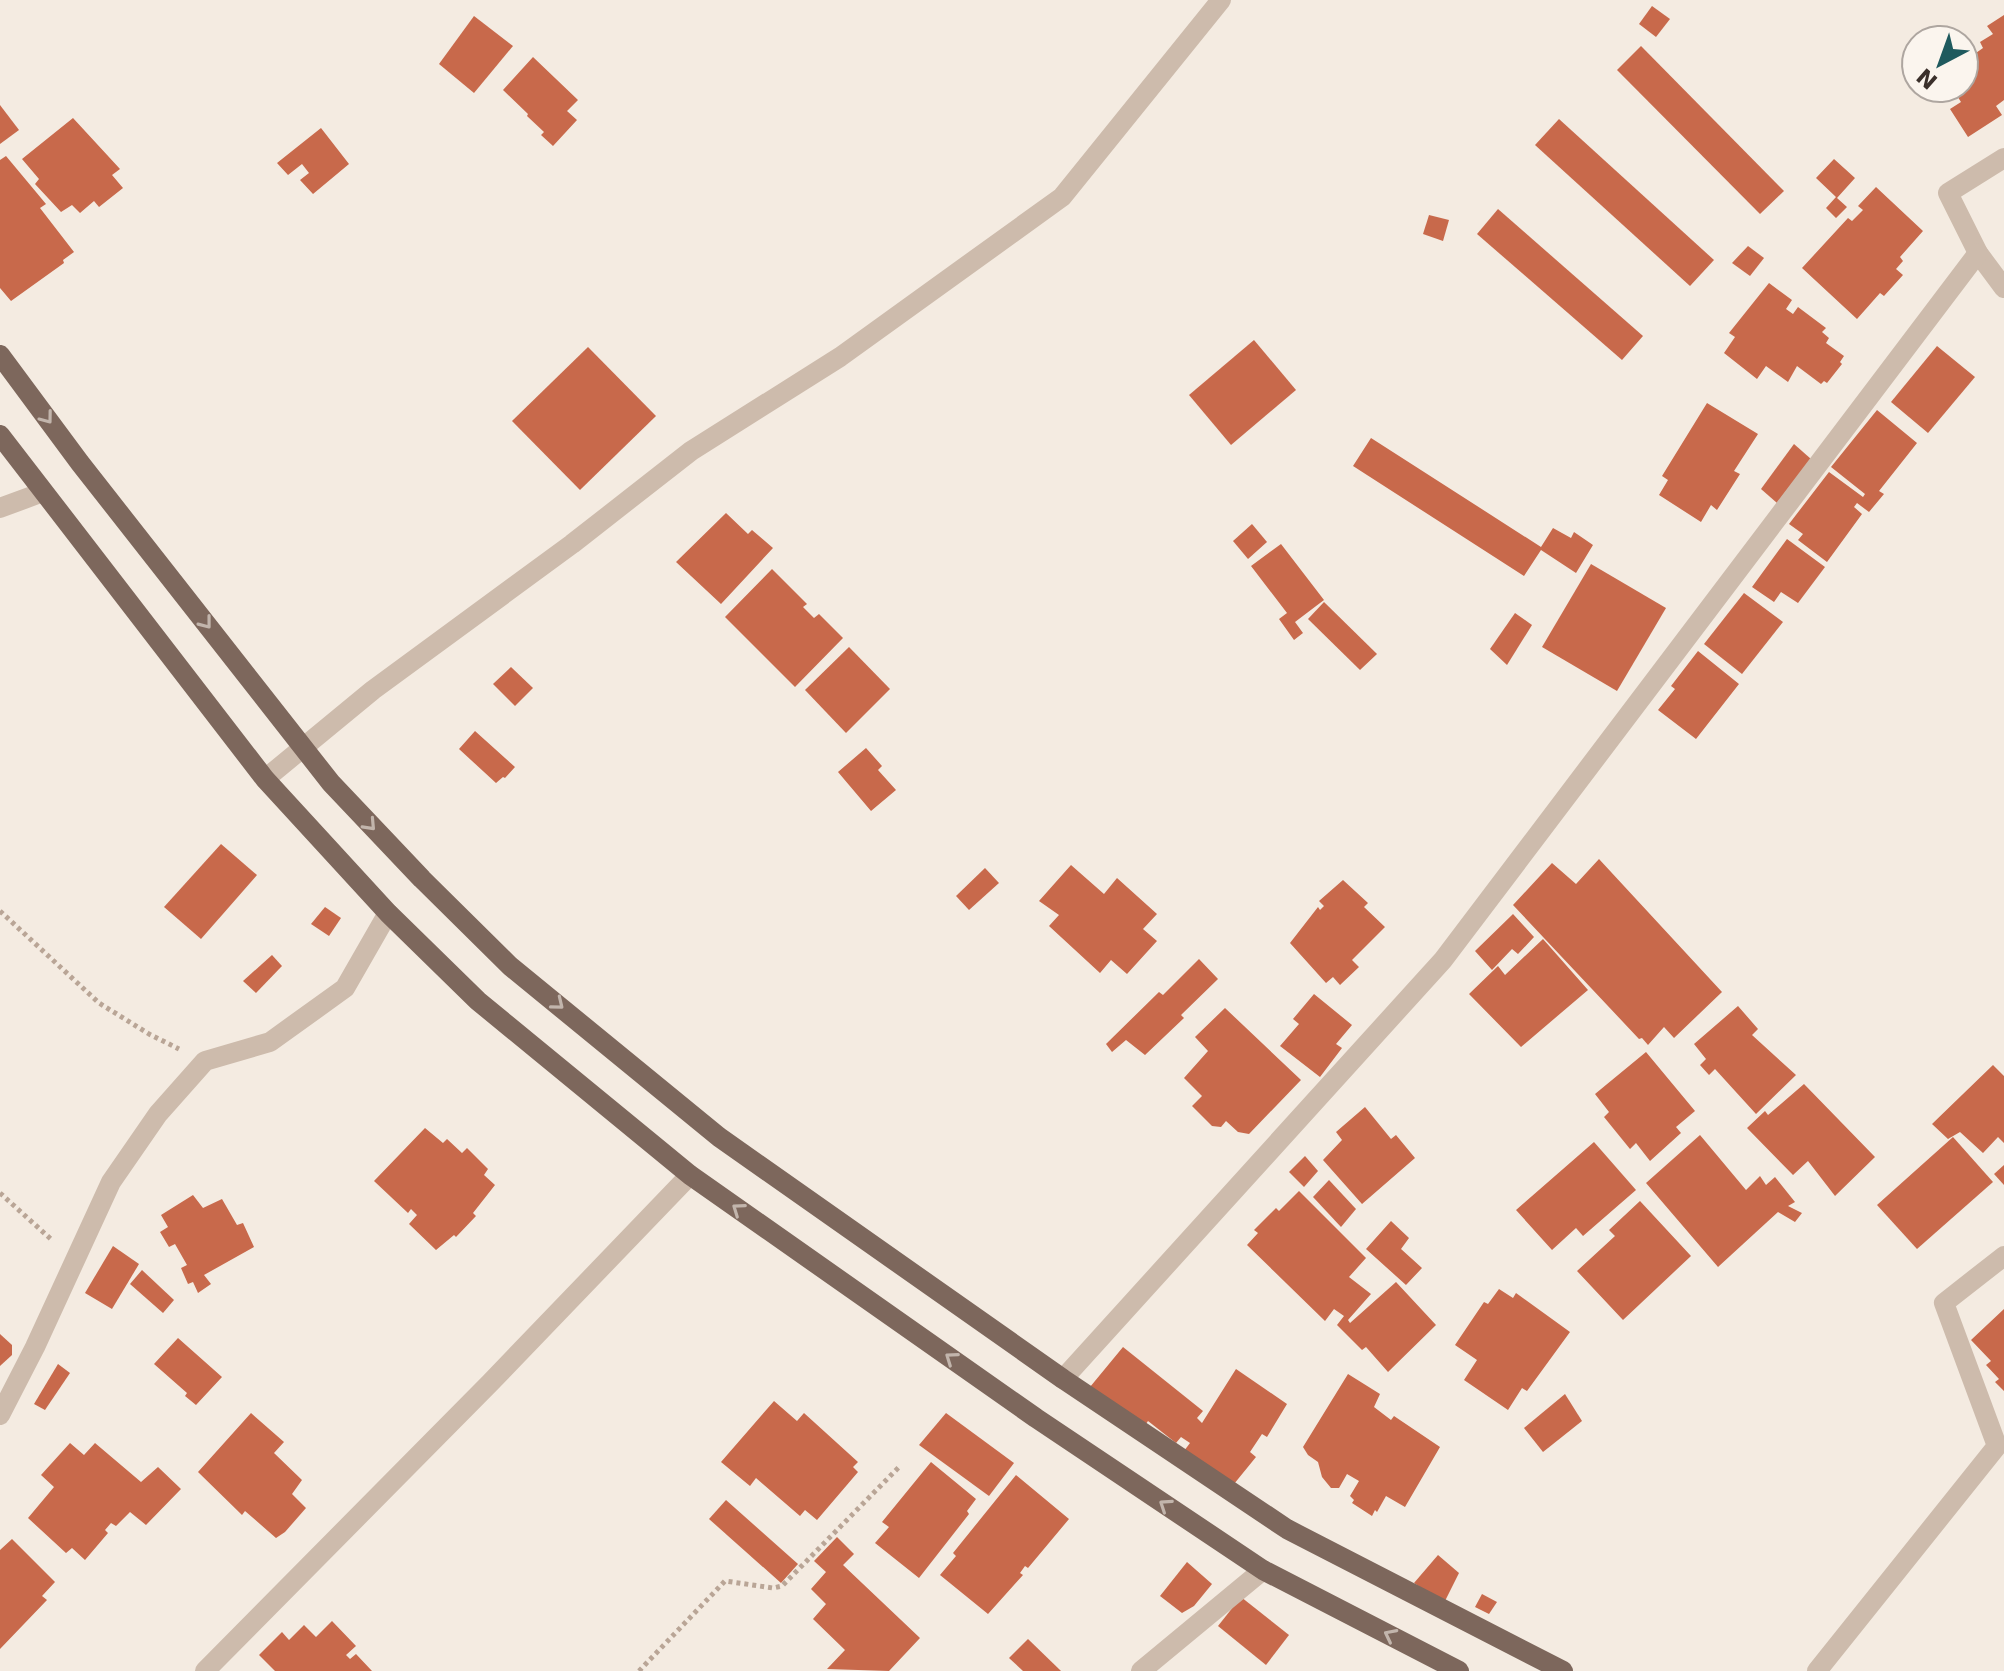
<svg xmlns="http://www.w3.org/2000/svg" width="2004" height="1671" font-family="'DejaVu Sans',sans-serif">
<rect width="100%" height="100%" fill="#f4ebe1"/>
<g fill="#c8694b">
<polygon points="1652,6 1670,19 1656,37 1639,24"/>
<polygon points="2004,15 2004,100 1996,106 2002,115 1968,137 1950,109 1961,102 1952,88 1964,88 1964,49 1968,47 1973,55 1983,48 1980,42 1993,34 1987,26"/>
<polygon points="474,16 513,46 474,93 439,64"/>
<polygon points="1641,46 1784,191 1760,214 1617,70"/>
<polygon points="533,57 578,100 567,111 577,120 553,146 541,135 544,132 527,116 528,114 503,90"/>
<polygon points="0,105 19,130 0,144"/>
<polygon points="73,118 120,169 112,175 123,188 99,207 94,201 80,213 72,205 61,212 35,184 39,179 22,159"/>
<polygon points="1559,119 1714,260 1690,286 1535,145"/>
<polygon points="321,128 349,164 313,194 300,180 309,173 302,164 288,175 277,163"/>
<polygon points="6,156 46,204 40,208 74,252 63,260 64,263 11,301 0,288 0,160"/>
<polygon points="1834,159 1855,178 1837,198 1847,207 1836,218 1826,208 1836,197 1816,178"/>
<polygon points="1876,187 1923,231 1900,257 1903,261 1896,269 1903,275 1884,296 1880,293 1857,319 1802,268 1848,218 1852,221 1863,210 1858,206"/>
<polygon points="1498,209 1643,336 1622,360 1477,234"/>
<polygon points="1429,215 1449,220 1443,241 1423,234"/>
<polygon points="1748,246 1764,258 1750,276 1732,263"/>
<polygon points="1769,283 1792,300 1786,309 1793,314 1798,307 1826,328 1822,332 1829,338 1826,343 1844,356 1840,362 1842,364 1827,383 1824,381 1821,384 1797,366 1788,382 1766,366 1757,379 1724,353 1735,337 1729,333"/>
<polygon points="1254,340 1296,390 1231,445 1189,395"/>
<polygon points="1937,346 1975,377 1928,433 1891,402"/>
<polygon points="588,347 656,416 580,490 512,421"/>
<polygon points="1707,403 1758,434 1734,471 1740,474 1717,510 1711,505 1701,522 1659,495 1668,480 1662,476"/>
<polygon points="1877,410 1917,443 1879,491 1884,494 1869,512 1857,503 1854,507 1862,514 1827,562 1798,540 1803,534 1789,524 1829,472 1863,497 1865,494 1831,467"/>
<polygon points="1371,438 1541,547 1553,528 1571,538 1574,532 1593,545 1576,573 1541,550 1524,576 1353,466"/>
<polygon points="1794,444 1811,459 1777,503 1761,489"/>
<polygon points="726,513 748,534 752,530 773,548 721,604 676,562"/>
<polygon points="1252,524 1267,542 1248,559 1233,541"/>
<polygon points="1787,539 1825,567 1798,603 1781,592 1774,602 1752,587"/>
<polygon points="1281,544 1324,600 1295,622 1303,633 1294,640 1279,619 1287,613 1251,566"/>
<polygon points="1591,564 1666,608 1617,691 1542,647"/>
<polygon points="772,569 807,604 803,607 814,618 819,614 843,638 795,687 725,617"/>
<polygon points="1744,593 1783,622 1742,674 1704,644"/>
<polygon points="1324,602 1377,654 1360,670 1308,619"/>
<polygon points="1515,613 1532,625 1507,665 1490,649"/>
<polygon points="849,647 890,689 846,733 805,690"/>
<polygon points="1698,651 1739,684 1696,739 1658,710 1675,689 1671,686"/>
<polygon points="511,667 533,688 515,706 493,684"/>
<polygon points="475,731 515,767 505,778 503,777 496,783 459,749"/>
<polygon points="866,748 882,766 878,770 896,790 871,811 838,772"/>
<polygon points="221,844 257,875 201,939 164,907"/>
<polygon points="1599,859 1722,992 1674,1038 1664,1027 1648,1045 1642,1038 1639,1039 1513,905 1552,863 1576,884"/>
<polygon points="1071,865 1104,894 1117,878 1157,914 1143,929 1157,941 1127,974 1111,960 1100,973 1049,926 1059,915 1039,901"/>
<polygon points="985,868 999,883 969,910 956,896"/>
<polygon points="1343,880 1368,903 1364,907 1385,927 1352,960 1359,967 1340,985 1333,977 1326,983 1290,943 1318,907 1320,910 1324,906 1319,901"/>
<polygon points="325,907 341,918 329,936 311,924"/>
<polygon points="1513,914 1534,937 1518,954 1512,949 1492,970 1475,951"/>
<polygon points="1543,939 1588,990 1521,1047 1469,994 1498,966 1505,975"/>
<polygon points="272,955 282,966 256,993 243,981"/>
<polygon points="1199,959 1218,979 1181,1015 1184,1018 1145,1055 1126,1040 1112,1052 1106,1044 1159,992 1163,995"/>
<polygon points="1314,994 1352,1025 1336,1044 1342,1048 1320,1077 1280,1046 1299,1024 1293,1019"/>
<polygon points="1738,1006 1758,1029 1752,1035 1796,1075 1756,1114 1715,1069 1709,1075 1700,1065 1706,1059 1694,1044"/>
<polygon points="1225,1008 1301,1080 1249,1134 1238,1132 1226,1121 1221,1127 1212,1126 1192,1106 1202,1096 1184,1078 1208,1051 1195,1037"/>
<polygon points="1646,1052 1695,1111 1676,1127 1681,1133 1650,1161 1636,1143 1630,1149 1604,1117 1609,1112 1595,1094"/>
<polygon points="1993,1065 2004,1076 2004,1143 1998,1137 1983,1153 1960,1132 1948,1139 1932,1124"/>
<polygon points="1804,1084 1875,1157 1835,1196 1808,1161 1793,1175 1747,1128 1765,1111 1768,1115"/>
<polygon points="1365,1107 1391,1139 1396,1135 1415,1158 1362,1204 1323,1160 1342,1140 1336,1132"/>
<polygon points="425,1128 443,1143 447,1139 462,1153 467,1148 488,1169 484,1175 495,1185 473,1213 476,1216 456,1237 454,1235 436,1250 409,1224 417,1215 411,1209 408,1213 374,1181"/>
<polygon points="1700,1135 1746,1190 1760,1176 1766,1185 1775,1177 1795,1202 1788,1206 1802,1213 1795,1222 1778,1212 1718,1267 1646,1183"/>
<polygon points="1953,1137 1993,1182 1917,1249 1877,1205"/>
<polygon points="1594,1142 1636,1190 1583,1236 1576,1228 1552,1250 1516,1210"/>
<polygon points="1305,1156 1318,1171 1304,1187 1289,1172"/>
<polygon points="2004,1165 2004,1185 1994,1174"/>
<polygon points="1329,1180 1356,1209 1341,1227 1313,1197"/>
<polygon points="1299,1191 1366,1258 1349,1277 1371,1294 1348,1320 1350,1323 1396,1282 1436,1325 1388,1372 1366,1347 1362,1350 1337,1325 1344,1316 1334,1309 1325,1321 1247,1245 1258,1233 1254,1230 1276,1208 1279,1211"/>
<polygon points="193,1195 203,1208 222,1199 237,1225 243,1223 254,1247 204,1275 211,1284 198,1293 193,1282 188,1284 181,1268 187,1265 175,1244 169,1247 160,1232 168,1227 161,1215"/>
<polygon points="1640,1201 1691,1256 1623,1320 1577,1271 1615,1236 1609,1230"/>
<polygon points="1391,1221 1409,1238 1401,1249 1422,1268 1406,1285 1366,1249"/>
<polygon points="113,1246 139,1264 112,1309 85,1293"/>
<polygon points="142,1270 174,1300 163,1313 130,1284"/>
<polygon points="1499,1289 1513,1298 1516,1293 1570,1332 1527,1391 1522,1388 1508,1410 1464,1380 1477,1360 1455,1345 1484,1302 1488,1304"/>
<polygon points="2004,1309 2004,1391 1995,1382 1999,1379 1986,1365 1991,1361 1971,1340"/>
<polygon points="0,1334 12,1345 12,1355 0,1366"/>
<polygon points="178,1338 222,1377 196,1405 185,1396 187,1393 154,1364"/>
<polygon points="1123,1347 1203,1411 1197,1418 1202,1423 1236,1369 1287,1404 1267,1437 1262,1434 1250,1452 1256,1457 1234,1484 1184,1451 1190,1443 1181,1437 1176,1443 1148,1421 1143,1428 1090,1387"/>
<polygon points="58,1364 70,1373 45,1410 34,1404"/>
<polygon points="1348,1374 1380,1394 1374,1407 1391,1420 1394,1416 1440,1447 1405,1507 1386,1496 1377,1512 1375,1510 1372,1516 1352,1503 1354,1500 1350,1496 1359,1481 1347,1474 1339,1488 1331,1488 1322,1477 1318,1462 1308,1455 1303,1447"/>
<polygon points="1565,1394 1582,1421 1543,1452 1524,1428"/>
<polygon points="774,1401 797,1421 804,1413 858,1462 853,1467 858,1472 817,1520 805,1510 800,1516 756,1478 750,1486 721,1462"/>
<polygon points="251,1413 284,1442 274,1453 302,1480 292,1494 306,1508 285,1532 276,1538 245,1511 242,1515 198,1472"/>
<polygon points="946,1413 1014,1463 989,1496 919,1445"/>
<polygon points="70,1443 84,1455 95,1443 141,1482 158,1467 181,1489 146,1525 130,1512 116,1526 111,1523 105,1530 108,1533 85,1560 72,1548 66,1553 28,1518 54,1487 41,1475"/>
<polygon points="931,1462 976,1499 967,1511 969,1514 919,1578 875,1543 889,1527 882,1522"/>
<polygon points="1016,1475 1069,1519 1028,1568 1025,1566 1020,1573 1023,1575 988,1614 940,1575 956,1556 953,1553"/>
<polygon points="726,1500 798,1564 781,1583 709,1519"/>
<polygon points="837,1537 854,1554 843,1565 920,1638 889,1671 827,1669 845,1650 813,1619 826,1604 811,1589 826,1572 814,1561"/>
<polygon points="12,1539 55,1582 42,1596 47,1600 0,1649 0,1550"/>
<polygon points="1438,1555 1459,1573 1444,1603 1414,1583"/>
<polygon points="1187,1562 1212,1584 1194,1606 1182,1613 1160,1596"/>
<polygon points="1482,1594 1497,1602 1489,1614 1475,1607"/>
<polygon points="1241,1597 1289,1635 1266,1665 1218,1626"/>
<polygon points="332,1621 356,1646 346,1655 350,1659 356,1654 372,1671 275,1671 259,1655 282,1632 289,1640 304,1625 316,1637"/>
<polygon points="1028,1639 1061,1671 1023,1671 1009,1658"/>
</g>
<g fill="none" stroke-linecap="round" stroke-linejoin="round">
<g stroke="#b9a596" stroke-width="5" stroke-dasharray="4 4" stroke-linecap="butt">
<polyline points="0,911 99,1003 149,1034 179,1049"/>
<polyline points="0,1193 53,1241"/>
<polyline points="639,1671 725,1581 773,1588 782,1586 901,1465"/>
</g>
<g stroke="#cdbbac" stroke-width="20">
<polyline points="2004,158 1948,193 1978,253 2004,288"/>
<polyline points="0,508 43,492"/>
<polyline points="265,779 373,690 572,544 691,451 840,357 1062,197 1221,0"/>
<polyline points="1063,1379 1443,960 1978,253"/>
<polyline points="0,1415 35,1347 111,1182 158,1114 205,1061 270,1042 345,988 388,913"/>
<polyline points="205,1671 490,1383 690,1175"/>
<polyline points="1141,1671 1263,1570"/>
<polyline points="1817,1671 1997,1446 1944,1303 2004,1256"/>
</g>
<g stroke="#7d675c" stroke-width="20">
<polyline points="0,355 80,463 331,783 422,879 510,966 719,1137 1063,1379 1287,1529 1563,1671"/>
<polyline points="0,435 265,779 388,913 478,1001 690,1175 1036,1418 1263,1570 1459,1671"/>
</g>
</g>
<defs><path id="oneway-chevron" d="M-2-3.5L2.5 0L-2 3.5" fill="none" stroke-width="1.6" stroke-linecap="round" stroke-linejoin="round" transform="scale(2)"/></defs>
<g stroke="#c2b5ac">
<use href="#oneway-chevron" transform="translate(47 418) rotate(53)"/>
<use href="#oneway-chevron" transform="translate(206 623) rotate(52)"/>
<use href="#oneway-chevron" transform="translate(370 825) rotate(47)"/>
<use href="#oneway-chevron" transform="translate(558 1004) rotate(39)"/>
<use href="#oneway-chevron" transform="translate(738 1209) rotate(-145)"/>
<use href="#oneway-chevron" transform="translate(951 1358) rotate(-145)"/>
<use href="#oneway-chevron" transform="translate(1165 1505) rotate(-146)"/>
<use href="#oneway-chevron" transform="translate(1390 1635) rotate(-153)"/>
</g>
<g transform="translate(1940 64) rotate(221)"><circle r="38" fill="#fbf5ee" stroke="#aea6a0" stroke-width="2"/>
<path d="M0-6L14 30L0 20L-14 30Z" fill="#1f5a5e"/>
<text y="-12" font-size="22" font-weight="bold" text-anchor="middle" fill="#3b302b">N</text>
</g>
</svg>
